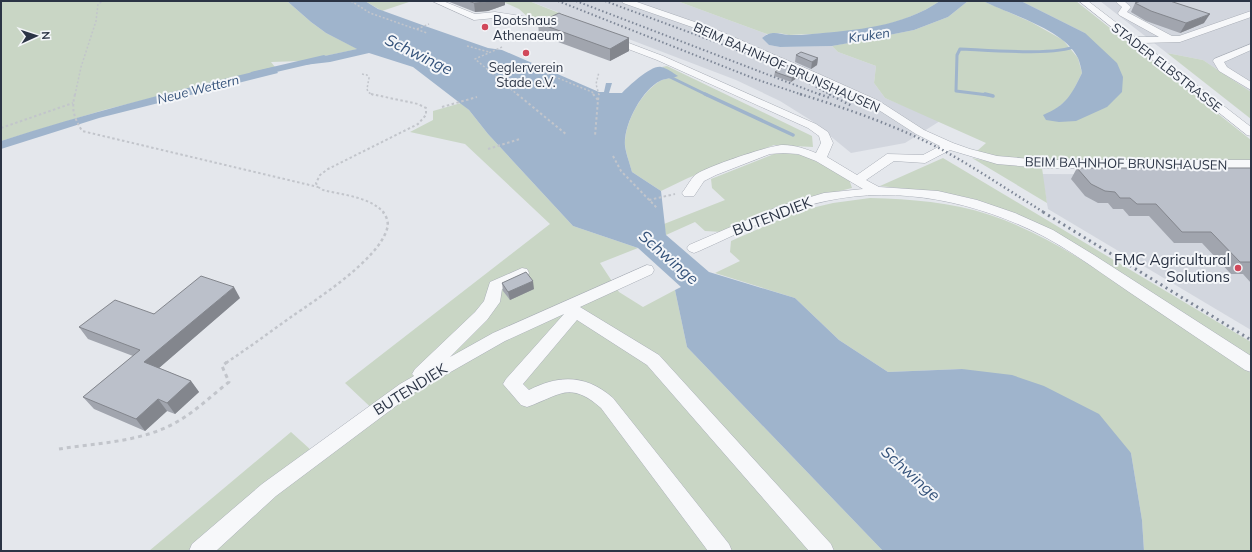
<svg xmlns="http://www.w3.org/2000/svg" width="1252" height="552" font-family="Mulish,sans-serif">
<rect width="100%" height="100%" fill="#e4e7ec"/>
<g fill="#d2d6de">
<polygon points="529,1 677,1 767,34 762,38 769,45 780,47 832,46 838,52 876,66 874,83 885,98 940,121 905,143 851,153 812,121 780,101 736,80"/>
<polygon points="1100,1 1251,1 1251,92 1203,60 1167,53"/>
<polygon points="1042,174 1251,175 1251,330 1048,209"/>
</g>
<g fill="#c9d6c5">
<polygon points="1,1 287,1 311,22 326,33 358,49 301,61 271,62 275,67 104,110 1,141"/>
<polygon points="365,1 412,1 382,11"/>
<polygon points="501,1 529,1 574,19 546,21 530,19 519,9"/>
<path d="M 677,1 L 940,1 C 896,31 839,33 789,35 L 779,33 L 767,34 Z"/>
<polygon points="968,1 983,1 1031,22 1063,40 1078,58 1082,73 1070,97 1055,110 1107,107 1085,33 1021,1 1076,1 1251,140 1251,161 1035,161 1001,157 977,151 986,143 885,98 874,83 876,66 838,52 832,46 914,30 948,17"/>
<polygon points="1167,53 1203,60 1251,92 1251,119"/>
<path d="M 667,66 L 812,136 L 813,147 L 774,145 L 688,178 L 661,191 L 632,172 C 630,164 626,154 625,145 C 624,124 641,92 660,81 C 665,78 671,79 677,76 L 662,67 Z"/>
<polygon points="461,103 469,110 488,134 573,226 638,248 600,263 619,292 643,307 675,290 687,347 883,551 149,551 291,432 322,460 381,417 345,383 550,224 465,144 410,132 433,120 433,111"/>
<polygon points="788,153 806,156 849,179 852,188 778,206 722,232 705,231 695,222 666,235 664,224 725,200 712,188 711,179 774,154"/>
<polygon points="943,158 1251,342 1251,360 1009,211 974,199 946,193 880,186"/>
<polygon points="972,158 996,163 1042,168 1047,203"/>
<path d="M 870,198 C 911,199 951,202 990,215 C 1044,233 1091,265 1138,297 C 1176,322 1213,348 1251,373 L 1251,551 L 1144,551 L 1142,520 L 1131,453 L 962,369 L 888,372 L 839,340 L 795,298 L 715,273 L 740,261 L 730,252 L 731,241 L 799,211 L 833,203 Z"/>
</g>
<g fill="#9fb4cc">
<path d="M 287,1 L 365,1 L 378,9 L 425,26 L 488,48 L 502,50 L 599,92 L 604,92 L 606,83 L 612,83 L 609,93 L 622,93 C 629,86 651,65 661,67 C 667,68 673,73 678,76 C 671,79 665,78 660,81 C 642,90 623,125 625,146 C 626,154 630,164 632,172 L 661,191 L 666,235 L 709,272 L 795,298 L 839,340 L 888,372 L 962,369 L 1012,375 L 1044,386 L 1099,414 L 1131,453 L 1142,520 L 1144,551 L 883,551 L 687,347 L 675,290 L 681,287 L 638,248 L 573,226 L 488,134 L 469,110 L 413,67 L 369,53 L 330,62 L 304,65 L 301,61 L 357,49 L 326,33 L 311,22 Z"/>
<path d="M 940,1 L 968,1 L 948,17 L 914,30 L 849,43 L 832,46 L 780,47 L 769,45 L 762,38 C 773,29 779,35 791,35 C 798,35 805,35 812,34 C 856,30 902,27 940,1 Z"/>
<path d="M 983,1 L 1021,1 L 1085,33 L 1117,63 L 1123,77 L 1122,92 L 1107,107 L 1076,121 L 1059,122 L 1046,120 L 1043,115 C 1067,105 1071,95 1082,73 C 1081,68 1080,63 1078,58 C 1064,29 1011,15 983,1 Z"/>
<path d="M 274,67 L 278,73 L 99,118 L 1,149 L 1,141 C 91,112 182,89 274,67 Z"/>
</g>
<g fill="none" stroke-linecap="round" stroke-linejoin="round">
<g stroke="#9fb4cc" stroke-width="3">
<polyline points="668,76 707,95"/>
<path d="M 988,95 L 956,91 L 957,55 L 960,49 C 986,50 1056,56 1076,46"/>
</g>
<g stroke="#9fb4cc" stroke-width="3.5">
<polyline points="705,94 793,135"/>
<polyline points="985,94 993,96"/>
</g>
<polygon fill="#9fb4cc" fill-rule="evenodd" points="324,55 329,58 328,60 255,77 250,74 251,72"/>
<g stroke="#a9aeb7" stroke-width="1">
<g id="minor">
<polygon points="432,1 443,1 475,14 495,12 540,19 559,18 563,21 559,24 540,25 495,18 474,20"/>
<path d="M 622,1 L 634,1 L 715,29 L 821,75 L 879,101 L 924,130 L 953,143 L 970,149 L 997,156 L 1043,160 L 1251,160 L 1251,168 L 1043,168 L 997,164 L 950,150 L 925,163 L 894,161 L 866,180 L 879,187 L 938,191 L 977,200 L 1015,213 L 1053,230 L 1094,255 L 1251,356 L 1251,372 L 1245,370 C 1206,344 1168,318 1129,292 C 1101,273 1073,252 1043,236 C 977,202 899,185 826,201 C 782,210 740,233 699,251 L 694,253 L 689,251 L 687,248 L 689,245 L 777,207 L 824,193 L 863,189 L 816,161 L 798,154 L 783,153 L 770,154 L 716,175 L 704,181 L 694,196 L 684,196 L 682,193 C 686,188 690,180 695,175 C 705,167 770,145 783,145 C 795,145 806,149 816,153 L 821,143 L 819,136 L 808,128 L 657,60 L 607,41 L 605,39 L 607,37 L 613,37 L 663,56 L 816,124 L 828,132 L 833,143 L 827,157 L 857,175 L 887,154 L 923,155 L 940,146 L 916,134 L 871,105 L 709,33 L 623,3 Z"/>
<polygon points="1079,1 1088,1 1135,37 1159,37 1119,15 1118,13 1122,7 1115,1 1124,1 1131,7 1127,12 1172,36 1179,36 1251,11 1251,17 1180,42 1142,43 1251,127 1251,136 1247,135"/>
<polygon points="1251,44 1251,50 1224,62 1227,67 1251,82 1251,90 1219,71 1213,61 1214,59"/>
<path d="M 647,265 L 652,266 L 654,270 L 652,274 L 580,307 L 659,355 L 831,544 L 834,551 L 809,551 L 647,365 L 577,320 L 523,384 L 529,390 C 560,374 587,375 613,398 L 729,544 L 732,551 L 708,551 L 601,408 C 569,380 559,396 527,407 L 521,405 L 503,384 L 506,379 L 564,314 L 505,341 L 412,394 L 276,496 L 216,551 L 189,551 L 192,544 L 262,484 L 400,384 L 414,376 L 412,374 L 415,369 L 475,312 L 484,301 L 490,282 L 522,268 L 527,269 L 529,273 L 527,277 L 502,289 L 500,302 L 487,320 L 450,357 L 493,333 Z"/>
</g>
</g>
<g stroke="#c2c5cb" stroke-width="1.5" stroke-dasharray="2 2" stroke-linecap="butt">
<polyline points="351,1 370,13 427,33"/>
<polyline points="417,29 429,24"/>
<polyline points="467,46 489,52"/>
<polyline points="502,47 475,59 518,95"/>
<polyline points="536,69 592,92 594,95"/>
<polyline points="362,74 367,75 369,78 367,89 368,92 373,95"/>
<polyline points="75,95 81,67 96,21 98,4 103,1"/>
<polyline points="599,95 596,84 599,72"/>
</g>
<g stroke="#c2c5cb" stroke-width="2" stroke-dasharray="2.5 2.5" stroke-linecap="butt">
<path d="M 75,94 C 71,110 74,117 82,131 L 318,187"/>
<path d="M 371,94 L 418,104 L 426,108 L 426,115 L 418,124 L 328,169 L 320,175 L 316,183 L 318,187 L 323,190 C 343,195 371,197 384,213"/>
<polyline points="517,94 567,135"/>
<polyline points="593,94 598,100 595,136"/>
<polyline points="598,100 599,94"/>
<polyline points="442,107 477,97"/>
<polyline points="1,128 73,103"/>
<polyline points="488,149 520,139"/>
<polyline points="613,156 621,171 658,209"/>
<polyline points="649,200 675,194"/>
</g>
<path stroke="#c2c5cb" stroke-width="2.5" stroke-dasharray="3 3" stroke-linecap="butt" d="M 226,363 C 248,348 269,333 291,317 C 317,299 378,260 387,229 C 389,223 387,217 383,212"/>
<path stroke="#c2c5cb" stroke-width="3" stroke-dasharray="4 4" stroke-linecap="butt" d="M 59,449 C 97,443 141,442 175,423 C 195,412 211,396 229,382 L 222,366 L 227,362"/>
<use href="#minor" fill="#f7f8fa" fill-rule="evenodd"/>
<g stroke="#7d8696" stroke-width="2" stroke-dasharray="1.5 2.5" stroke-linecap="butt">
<polyline points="558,1 758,80 803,95"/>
<polyline points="576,1 821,95"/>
<polyline points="605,1 772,63 831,95"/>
</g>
<g stroke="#7d8696" stroke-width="2.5" stroke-dasharray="1.5 3" stroke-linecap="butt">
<path d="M 800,94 C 848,109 894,125 939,148 C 974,167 1011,192 1045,213"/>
<polyline points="819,94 830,98"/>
<polyline points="829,94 852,106"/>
</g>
<polyline stroke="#7d8696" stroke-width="3" stroke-dasharray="2 4" stroke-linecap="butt" points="1043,212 1251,340"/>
</g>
<g fill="#a1a5ae">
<polygon points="447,1 505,1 505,5 488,11 475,12"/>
<polygon points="1135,3 1204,23 1180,33 1146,21 1131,12"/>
<polygon points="538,23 629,38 629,51 610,61 539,35"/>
<polygon points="796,55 818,58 817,65 811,69 795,62"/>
<polygon points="775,72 801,75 791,82 774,76"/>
<polygon points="1077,168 1251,168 1251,283 1243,274 1231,274 1202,243 1174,243 1149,216 1129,216 1123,209 1113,209 1108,203 1098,203 1085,196 1071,179"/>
<polygon points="502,283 534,289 510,300 503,291"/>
<polygon points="240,298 159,368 191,381 199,392 175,414 167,411 145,431 94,409 83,397 133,356 88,339 79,327"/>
</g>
<g fill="#83868d">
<polygon points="490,1 505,1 505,5 488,11 475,12 474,3"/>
<polygon points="1210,14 1204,23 1180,33 1186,23"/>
<polygon points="629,38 629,51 610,61 610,49"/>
<polygon points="818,58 817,65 811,69 812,62"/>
<polygon points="801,72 801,75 791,82 792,78"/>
<polygon points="533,281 534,289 510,300 508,292"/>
<polygon points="234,287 240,298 152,374 144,362"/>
<polygon points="191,381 199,392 175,414 167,403"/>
<polygon points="158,399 167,411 145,431 136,419"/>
</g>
<g fill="#bbc0ca" stroke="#83868d">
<polygon points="468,1 490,1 487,2 474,3"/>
<polygon points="1141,1 1170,1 1210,14 1186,23 1151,11 1135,3"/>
<polygon points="559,13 561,14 629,38 610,49 538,23"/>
<polygon points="801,52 818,58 812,62 796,55"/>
<polygon points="786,65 801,72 792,78 775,72"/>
<polygon points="1077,168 1251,168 1251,262 1240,262 1211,232 1182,232 1156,204 1137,204 1130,198 1120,198 1115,192 1105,191 1091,184"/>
<polygon points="526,272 533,281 508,292 502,283"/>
<polygon points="201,276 234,287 144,362 191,381 167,403 158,399 136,419 83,397 140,350 79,327 115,300 154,314"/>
</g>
<g fill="#d1495b" stroke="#f4f6f9" stroke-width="1.5">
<circle cx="485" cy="27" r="4"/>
<circle cx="526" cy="53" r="4"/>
<circle cx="1238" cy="268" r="4"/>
</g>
<g text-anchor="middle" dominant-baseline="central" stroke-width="4" stroke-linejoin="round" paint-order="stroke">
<g font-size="13" fill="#2b3445" stroke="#f4f6f9" text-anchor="start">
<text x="493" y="20">Bootshaus<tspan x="493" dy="15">Athenaeum</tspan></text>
<text x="526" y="67" text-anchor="middle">Seglerverein<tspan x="526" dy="15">Stade e.V.</tspan></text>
</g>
<g font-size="13" font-style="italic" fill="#34527a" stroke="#f4f6f9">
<text transform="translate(869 35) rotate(-8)">Kruken</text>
<text transform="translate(198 89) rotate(-14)">Neue Wettern</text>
</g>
<g font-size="13" fill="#2b3445" stroke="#f4f6f9">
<text transform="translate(787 67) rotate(24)">BEIM BAHNHOF BRUNSHAUSEN</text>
<text transform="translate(1167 67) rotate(38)">STADER ELBSTRASSE</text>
<text transform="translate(1126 163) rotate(1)">BEIM BAHNHOF BRUNSHAUSEN</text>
</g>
<g font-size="15" fill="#2b3445" stroke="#f4f6f9">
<text transform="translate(772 216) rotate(-21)">BUTENDIEK</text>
<text transform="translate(410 389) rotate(-32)">BUTENDIEK</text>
</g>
<g font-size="15" fill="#2b3445" stroke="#f4f6f9" text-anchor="end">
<text x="1230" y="259">FMC Agricultural<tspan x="1230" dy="17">Solutions</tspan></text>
</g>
<g font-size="16" font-style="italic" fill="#34527a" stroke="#f4f6f9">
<text transform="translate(419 54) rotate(26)">Schwinge</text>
<text transform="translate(669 257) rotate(41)">Schwinge</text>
<text transform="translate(911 473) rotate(42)">Schwinge</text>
</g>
</g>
<rect width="1252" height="552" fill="none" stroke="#2b3445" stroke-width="4"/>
<g transform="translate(36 36) rotate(87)" stroke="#f4f6f9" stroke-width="3" paint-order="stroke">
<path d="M0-3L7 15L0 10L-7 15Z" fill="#2b3445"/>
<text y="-6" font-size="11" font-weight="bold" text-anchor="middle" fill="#2b3445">N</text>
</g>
</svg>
